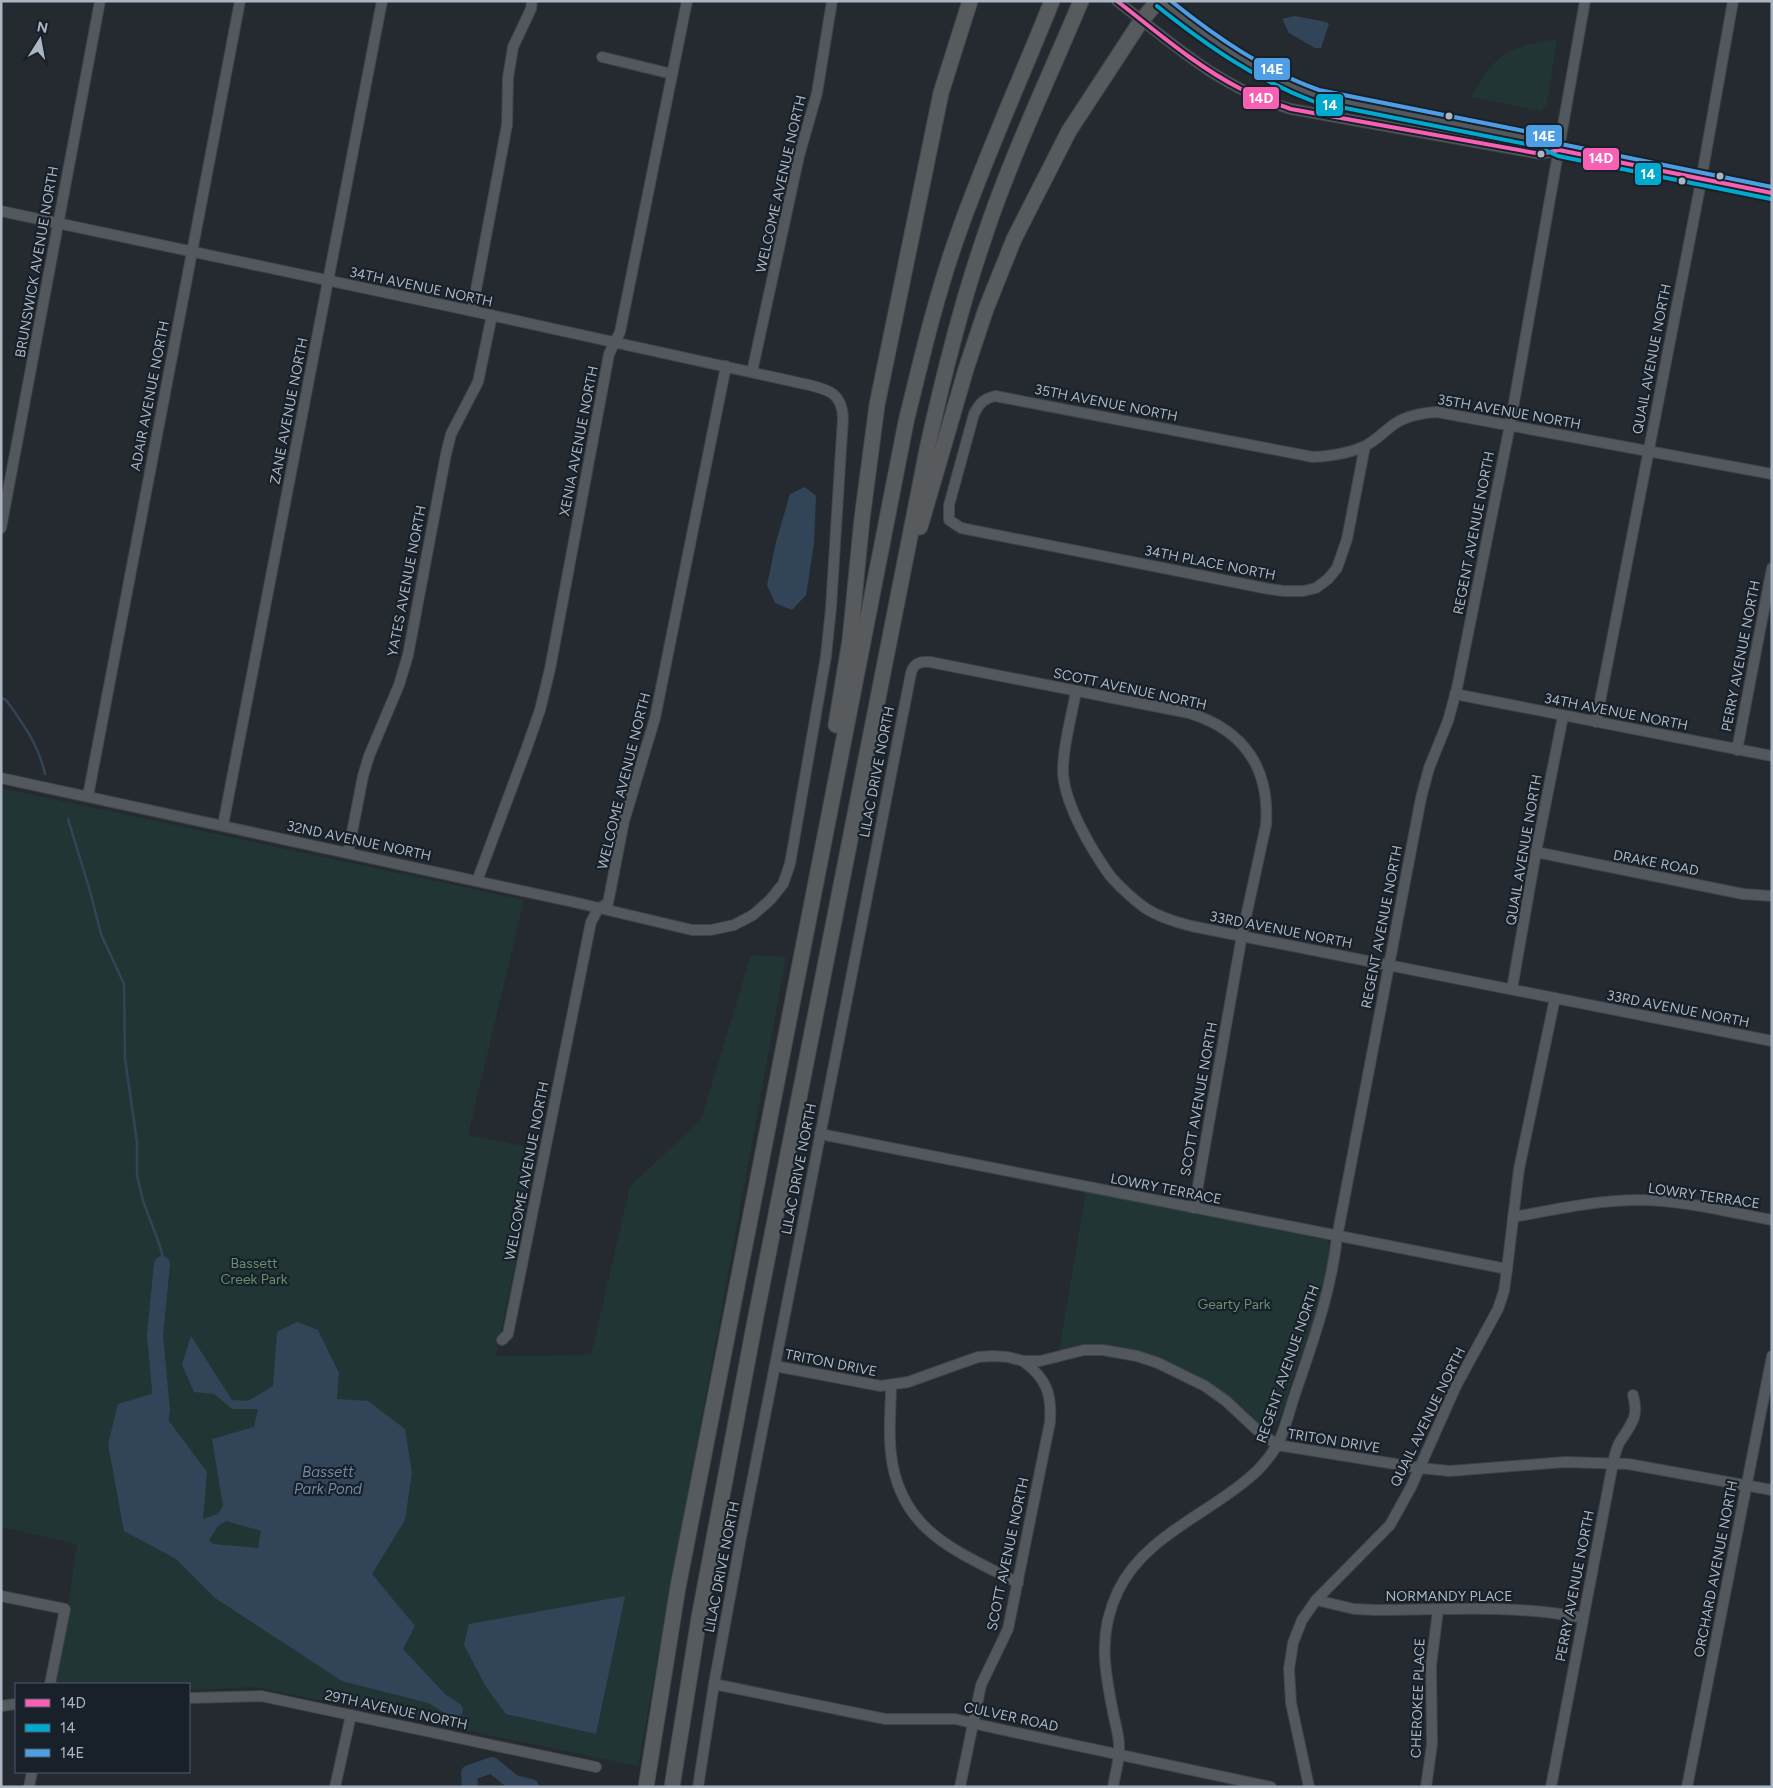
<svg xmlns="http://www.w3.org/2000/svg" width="1773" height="1788" font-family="Figtree,sans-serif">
<rect width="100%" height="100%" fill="#242a2f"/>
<g fill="#223535">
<path d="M 1557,39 L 1547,104 L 1541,111 L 1472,97 C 1493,53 1511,46 1557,39 Z"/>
<polygon points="1,788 524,900 468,1135 539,1149 496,1356 591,1355 630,1186 701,1120 751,955 786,957 638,1766 256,1687 189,1690 189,1684 57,1684 77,1544 1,1527"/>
<path d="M 1086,1191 L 1327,1240 C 1340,1260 1300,1356 1292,1380 C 1288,1392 1284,1419 1273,1426 C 1268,1430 1264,1427 1259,1425 C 1247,1413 1236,1400 1222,1391 C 1191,1368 1132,1344 1093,1344 C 1081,1345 1070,1347 1059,1351 Z"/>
</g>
<g fill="#324458" fill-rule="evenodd">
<polygon points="1295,16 1326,22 1329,24 1321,48 1315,48 1289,33 1282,19"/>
<polygon points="805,487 816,496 814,544 806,595 792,610 775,603 767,585 776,542 790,494"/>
<path d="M 297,1322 L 318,1330 L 339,1373 L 337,1399 L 368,1401 L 405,1429 L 412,1473 L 405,1520 L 372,1574 L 415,1626 L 403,1649 L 445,1694 L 440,1706 L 342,1681 L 215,1598 L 176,1559 L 124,1531 L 108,1444 L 118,1404 L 168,1389 L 169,1421 L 207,1472 L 203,1519 L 218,1514 L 223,1506 L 212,1439 L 254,1427 L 258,1409 L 232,1409 L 214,1394 L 194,1392 L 182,1365 L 191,1336 L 232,1400 L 248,1401 L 273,1386 L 277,1332 ZM 226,1521 L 261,1531 L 258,1548 L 213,1544 L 209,1540 L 218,1526 Z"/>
<polygon points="625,1596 596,1734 506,1714 486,1687 464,1645 469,1624"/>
</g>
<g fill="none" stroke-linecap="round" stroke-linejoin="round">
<g stroke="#324458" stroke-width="2.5">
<path d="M 1,698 L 6,700 C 23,723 39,746 45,774"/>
<polyline points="68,819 90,891 101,934 124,984 125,1059 137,1142 137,1175 143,1201 157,1238 162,1253 162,1264"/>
</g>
<g stroke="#324458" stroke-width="16">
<polyline points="162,1411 155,1335 162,1264"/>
<polyline points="423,1690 455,1710"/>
<polyline points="470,1787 469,1773 492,1765 514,1783 531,1787"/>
</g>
<g stroke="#404448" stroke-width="12">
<g id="minor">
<path d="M 1117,1 C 1176,46 1218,87 1291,109 L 1541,154 L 1559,150"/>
<path d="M 1161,1 C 1208,39 1259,77 1317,96 L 1538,140 L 1559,150 L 1772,193"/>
<polyline points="602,57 672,74"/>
<path d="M 1,211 L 472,311 L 809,385 C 830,390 842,394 843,418 L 831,608 L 826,656 L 790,864 L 783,884 L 770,900 L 753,915 L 734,925 L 711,930 L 692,930 L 578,903 L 1,778"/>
<polyline points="472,311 507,125 508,78 513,47 531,9 532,1"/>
<polyline points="752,372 799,156 817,93 832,1"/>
<path d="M 1365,446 L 1347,539 L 1337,568 L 1328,579 L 1316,588 L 1303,591 L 1284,591 L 1269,589 L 961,528 L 949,520 L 949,505 L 974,414 C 979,404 983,399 995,396 L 1313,457 C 1331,456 1348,454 1365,446 C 1377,440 1385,430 1396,423 C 1408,415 1422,413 1437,412 L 1772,474"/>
<polyline points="1,528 100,1"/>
<path d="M 1076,691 C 1072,716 1063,744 1063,770 C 1063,802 1092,851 1111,877 C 1121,888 1133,899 1145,908 C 1159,917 1175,922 1191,926 L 1772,1041"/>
<polyline points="1455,694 1772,756"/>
<polyline points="1596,722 1699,192 1733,1"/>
<polyline points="1737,750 1772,568"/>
<polyline points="88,796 240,1"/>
<polyline points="223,825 382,1"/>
<polyline points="1536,852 1743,894 1772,896"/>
<polyline points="348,853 363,776 369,756 399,685 408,655 446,454 451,434 478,382 492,315"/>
<polyline points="477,881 526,750 540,710 550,669 609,354 620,332 687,1"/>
<polyline points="1512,989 1536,852 1563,716"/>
<polyline points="820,1134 1507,1269"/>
<path d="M 1513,1217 C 1554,1210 1596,1200 1639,1200 C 1683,1200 1728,1212 1772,1220"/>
<polyline points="502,1340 508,1334 591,922 598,909 608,903 624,821 655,718 726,366"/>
<polyline points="775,1366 881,1386 908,1382 978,1357 993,1356 1008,1357 1023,1361 1040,1361 1084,1350 1103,1350 1137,1356 1158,1363 1205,1386 1226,1401 1256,1429 1277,1445 1420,1468 1450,1471 1565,1462 1628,1464 1772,1490"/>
<path d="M 891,1385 C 891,1408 888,1431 891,1454 C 900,1532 957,1551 1018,1583"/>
<polyline points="1,1596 65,1609 50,1684"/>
<path d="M 1316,1600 L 1354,1609 L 1376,1610 C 1445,1610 1515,1604 1583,1618"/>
<polyline points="714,1684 885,1719 955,1719 985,1726 1271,1787"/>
<polyline points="189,1698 261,1696 596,1767"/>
<polyline points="1,1706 16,1704"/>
<polyline points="29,1787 32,1772"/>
<polyline points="335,1787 351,1715"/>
<path d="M 698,1787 L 714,1684 L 740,1543 L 911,673 C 914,663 920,661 930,662 L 1189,713 C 1244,730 1270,768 1266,825 L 1242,935 L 1194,1208"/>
<path d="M 960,1787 L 981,1685 L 1008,1629 L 1050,1422 C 1052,1393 1046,1378 1023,1361"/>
<path d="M 1113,1787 C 1115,1774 1120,1759 1119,1746 C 1119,1735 1115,1723 1113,1712 C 1104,1668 1098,1633 1118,1591 C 1144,1537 1206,1515 1249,1478 C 1259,1470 1269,1458 1276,1447 C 1284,1434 1289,1412 1294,1397 C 1312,1344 1331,1293 1337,1237 L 1421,798 L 1429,768 L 1448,721 L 1457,688 L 1510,425 L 1585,1"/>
<polyline points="1309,1787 1291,1703 1289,1669 1293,1643 1302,1620 1316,1600 1390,1525 1411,1487 1456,1386 1498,1309 1504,1291 1507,1269 1519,1169 1555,998"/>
<polyline points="1426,1787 1432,1744 1431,1666 1438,1610"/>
<path d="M 1551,1787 L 1613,1463 C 1615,1455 1616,1447 1621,1440 C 1632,1423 1639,1417 1633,1395"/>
<polyline points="1687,1787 1772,1356"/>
</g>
</g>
<g stroke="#40464b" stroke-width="17">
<g id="highway">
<polyline points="920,527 966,369 986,309 1014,239 1069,131 1141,21 1158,1"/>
<polyline points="836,725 850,640 862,519 877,405 941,93 970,1"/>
<path d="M 646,1787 L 678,1587 L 906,422 C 921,361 935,300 956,240 C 984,159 1020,81 1052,1"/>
<path d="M 672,1787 L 699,1618 L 755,1321 L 928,445 C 943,378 959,312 981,247 C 1008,163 1047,82 1081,1"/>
</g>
</g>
<use href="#minor" stroke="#53585e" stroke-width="10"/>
<use href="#highway" stroke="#585b5e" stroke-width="15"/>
<g stroke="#182029" stroke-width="8">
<path id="bus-1" d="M 1117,1 C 1157,32 1196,66 1241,89 C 1257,97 1274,103 1291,109 L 1541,154 L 1559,150 L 1772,193"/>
</g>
<g stroke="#182029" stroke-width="8">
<path id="bus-2" d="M 1157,6 C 1206,45 1256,80 1315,102 L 1536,146 L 1558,156 L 1771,199"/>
</g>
<g stroke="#182029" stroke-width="8">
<path id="bus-3" d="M 1171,1 C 1217,38 1264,70 1319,90 L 1539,134 L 1561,144 L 1772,187"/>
</g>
<use href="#bus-1" stroke="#f860b3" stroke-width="4"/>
<use href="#bus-2" stroke="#00a9ce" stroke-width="4"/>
<use href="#bus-3" stroke="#4d9ee5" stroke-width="4"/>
</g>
<g fill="#acb6c2" stroke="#182029" stroke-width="2">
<circle cx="1449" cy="116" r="4.5"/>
<circle cx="1541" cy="154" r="4.5"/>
<circle cx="1720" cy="176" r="4.5"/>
<circle cx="1682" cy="181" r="4.5"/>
</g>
<g text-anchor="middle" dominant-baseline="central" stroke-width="4.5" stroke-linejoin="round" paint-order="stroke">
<g font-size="14" fill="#acb6c2" stroke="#182029">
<text transform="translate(781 184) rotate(-77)">WELCOME AVENUE NORTH</text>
<text transform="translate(37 262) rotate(-80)">BRUNSWICK AVENUE NORTH</text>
<text transform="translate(421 287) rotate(12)">34TH AVENUE NORTH</text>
<text transform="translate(1652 359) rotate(-79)">QUAIL AVENUE NORTH</text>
<text transform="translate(150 396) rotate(-79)">ADAIR AVENUE NORTH</text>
<text transform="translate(1106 403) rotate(11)">35TH AVENUE NORTH</text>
<text transform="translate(289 411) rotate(-79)">ZANE AVENUE NORTH</text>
<text transform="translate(1509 412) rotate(10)">35TH AVENUE NORTH</text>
<text transform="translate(579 441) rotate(-79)">XENIA AVENUE NORTH</text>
<text transform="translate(1474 533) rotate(-79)">REGENT AVENUE NORTH</text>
<text transform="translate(1210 563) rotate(11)">34TH PLACE NORTH</text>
<text transform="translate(407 581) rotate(-79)">YATES AVENUE NORTH</text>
<text transform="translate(1741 656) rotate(-79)">PERRY AVENUE NORTH</text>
<text transform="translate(1130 689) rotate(12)">SCOTT AVENUE NORTH</text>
<text transform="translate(1616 712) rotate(11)">34TH AVENUE NORTH</text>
<text transform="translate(877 772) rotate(-79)">LILAC DRIVE NORTH</text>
<text transform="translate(624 781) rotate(-76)">WELCOME AVENUE NORTH</text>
<text transform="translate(359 841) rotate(12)">32ND AVENUE NORTH</text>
<text transform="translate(1524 850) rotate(-80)">QUAIL AVENUE NORTH</text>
<text transform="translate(1656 863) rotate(11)">DRAKE ROAD</text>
<text transform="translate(1382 927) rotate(-79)">REGENT AVENUE NORTH</text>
<text transform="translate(1281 930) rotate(11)">33RD AVENUE NORTH</text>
<text transform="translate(1678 1009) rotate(11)">33RD AVENUE NORTH</text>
<text transform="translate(1199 1099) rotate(-80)">SCOTT AVENUE NORTH</text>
<text transform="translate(799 1169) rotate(-79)">LILAC DRIVE NORTH</text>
<text transform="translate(527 1171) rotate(-79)">WELCOME AVENUE NORTH</text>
<text transform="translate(1166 1189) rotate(11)">LOWRY TERRACE</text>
<text transform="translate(1704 1196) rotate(8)">LOWRY TERRACE</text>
<text transform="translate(831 1363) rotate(11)">TRITON DRIVE</text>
<text transform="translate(1288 1364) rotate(-71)">REGENT AVENUE NORTH</text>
<text transform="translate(1428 1417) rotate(-64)">QUAIL AVENUE NORTH</text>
<text transform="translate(1334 1441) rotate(9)">TRITON DRIVE</text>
<text transform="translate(1008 1554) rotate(-78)">SCOTT AVENUE NORTH</text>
<text transform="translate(722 1567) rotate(-79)">LILAC DRIVE NORTH</text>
<text transform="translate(1716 1569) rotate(-79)">ORCHARD AVENUE NORTH</text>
<text transform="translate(1575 1586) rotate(-79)">PERRY AVENUE NORTH</text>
<text x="1449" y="1596">NORMANDY PLACE</text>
<text transform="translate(1418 1698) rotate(-88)">CHEROKEE PLACE</text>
<text transform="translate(396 1710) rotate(12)">29TH AVENUE NORTH</text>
<text transform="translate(1011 1717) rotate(12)">CULVER ROAD</text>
</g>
<g font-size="14" fill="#65916c" stroke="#182029">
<text x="254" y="1263">Bassett<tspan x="254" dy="16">Creek Park</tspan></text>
<text x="1234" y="1304">Gearty Park</text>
</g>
<g font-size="15" font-style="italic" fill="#6d89a6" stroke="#182029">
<text x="328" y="1472">Bassett<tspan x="328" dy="17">Park Pond</tspan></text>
</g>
</g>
<g stroke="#182029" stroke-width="2">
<rect x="1253" y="57" width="38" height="24" rx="5" fill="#4d9ee5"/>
<rect x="1242" y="86" width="38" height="24" rx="5" fill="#f860b3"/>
<rect x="1315" y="93" width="29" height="24" rx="5" fill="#00a9ce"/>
<rect x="1525" y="124" width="38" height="24" rx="5" fill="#4d9ee5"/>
<rect x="1582" y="147" width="38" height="24" rx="5" fill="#f860b3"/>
<rect x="1634" y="162" width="28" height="24" rx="5" fill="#00a9ce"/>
</g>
<g font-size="14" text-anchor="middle" font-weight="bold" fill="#fff">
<text x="1272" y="74">14E</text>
<text x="1261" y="103">14D</text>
<text x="1330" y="110">14</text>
<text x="1544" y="141">14E</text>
<text x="1601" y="163">14D</text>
<text x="1648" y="179">14</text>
</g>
<rect width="1773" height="1788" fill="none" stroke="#acb6c2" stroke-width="5"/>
<rect x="15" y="1683" width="175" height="90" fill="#182029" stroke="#535c66"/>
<rect x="25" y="1699" width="25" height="8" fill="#f860b3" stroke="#535c66"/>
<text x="60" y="1708" font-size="15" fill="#acb6c2">14D</text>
<rect x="25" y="1724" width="25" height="8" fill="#00a9ce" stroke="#535c66"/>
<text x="60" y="1733" font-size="15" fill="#acb6c2">14</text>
<rect x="25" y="1749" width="25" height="8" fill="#4d9ee5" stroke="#535c66"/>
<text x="60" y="1758" font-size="15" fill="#acb6c2">14E</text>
<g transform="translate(40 40) rotate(11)" stroke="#182029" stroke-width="4" paint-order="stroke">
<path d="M0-4L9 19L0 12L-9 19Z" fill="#acb6c2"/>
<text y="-8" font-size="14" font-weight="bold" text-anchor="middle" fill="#acb6c2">N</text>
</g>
</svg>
